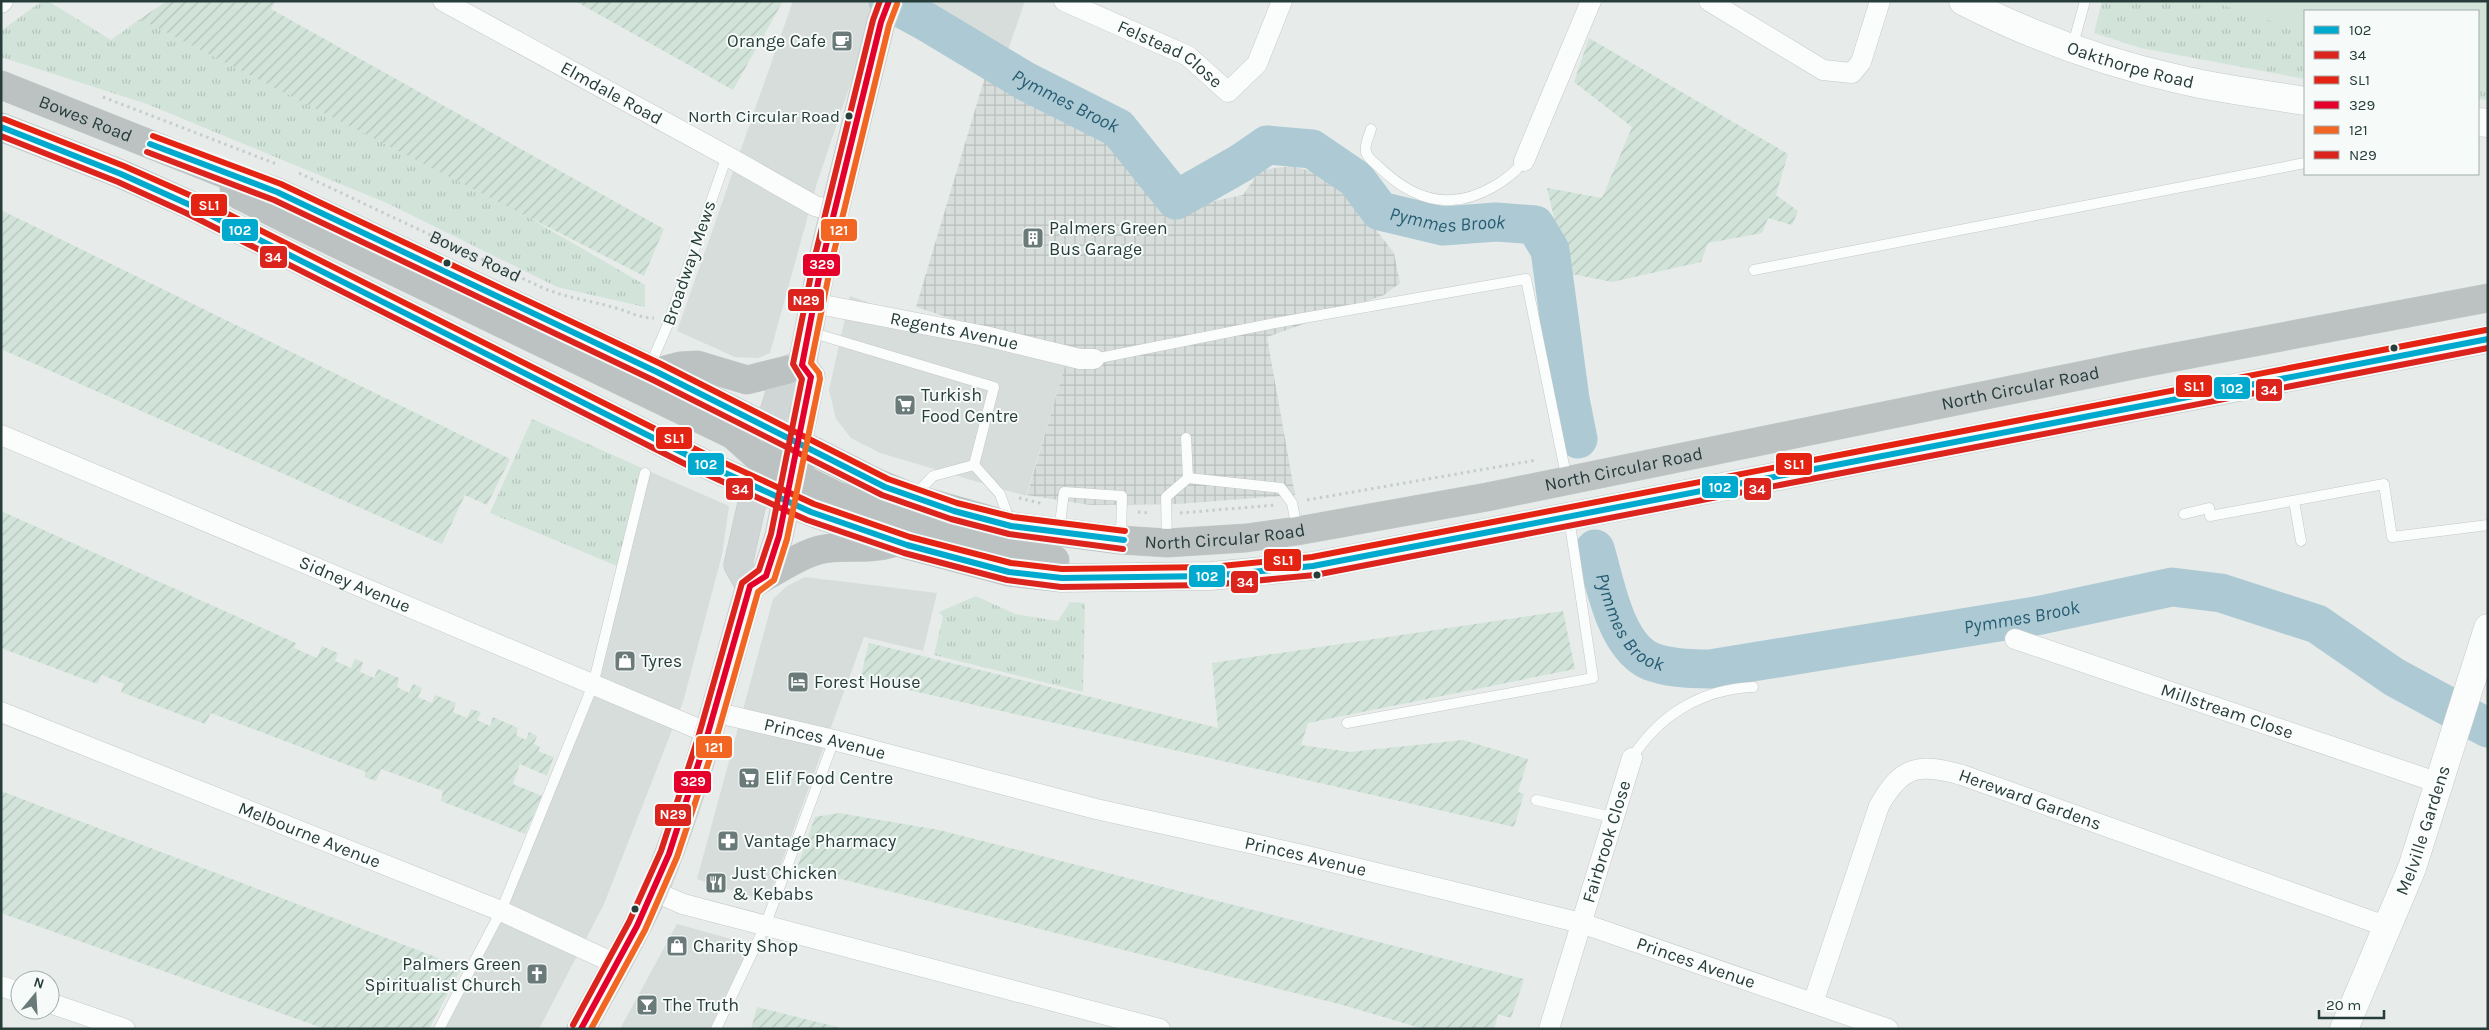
<svg xmlns="http://www.w3.org/2000/svg" width="2489" height="1030" font-family="Karla,sans-serif">
<defs>
<pattern id="industrial-grid" width="8" height="8" patternUnits="userSpaceOnUse" patternTransform="scale(1.25)"><rect width="8" height="8" fill="#d6ddda"/><path d="M0 4h8M4 0v8" fill="none" stroke="#b8bfbc"/></pattern>
<pattern id="grass-tufts" width="24" height="20" patternUnits="userSpaceOnUse" patternTransform="scale(1.25)"><rect width="24" height="20" fill="#d2e3da"/><path d="M3 7l-1-3M5 7V3M7 7l1-3M15 17l-1-3M17 17v-4M19 17l1-3" fill="none" stroke="#b4c4bc"/></pattern>
<pattern id="garden-furrows" width="10" height="10" patternUnits="userSpaceOnUse" patternTransform="scale(1.25)"><rect width="10" height="10" fill="#d2e3da"/><path d="M-1 1l2-2M0 10L10 0M9 11l2-2" fill="none" stroke="#b4c4bc"/></pattern>
</defs>
<rect width="100%" height="100%" fill="#e7ecea"/>
<g fill="#d6ddda">
<polygon points="793,1 1025,1 1007,53 920,5 878,2 817,183 770,353 758,358 735,357 677,331"/>
<polygon points="850,296 947,330 1065,366 1026,496 880,453 851,438 836,419 829,390"/>
<polygon points="651,472 729,506 722,555 683,702 604,904 539,1029 439,1029 501,911 593,685 617,566"/>
<polygon points="805,577 937,593 923,651 864,637 767,902 697,879 773,599 787,586"/>
<polygon points="677,924 749,944 715,1029 620,1029"/>
</g>
<polygon fill="url(#industrial-grid)" points="987,70 1124,145 1168,211 1243,195 1260,170 1292,166 1335,178 1394,253 1400,283 1384,295 1267,337 1295,495 1178,504 1090,505 1027,495 1065,366 959,321 916,307"/>
<g fill="url(#grass-tufts)">
<polygon points="42,1 48,1 111,40 140,19 514,209 645,285 645,307 557,287 389,204 147,104 1,57 1,31"/>
<polygon points="2102,1 2488,1 2488,100 2478,99 2478,11 2305,11 2305,79 2141,48 2094,33"/>
<polygon points="532,419 651,472 617,566 490,513"/>
<polygon points="976,596 1015,614 1058,621 1070,602 1085,603 1083,692 934,655 943,617 939,612"/>
</g>
<g fill="url(#garden-furrows)">
<polygon points="167,1 276,1 271,9 664,229 644,276 140,19"/>
<polygon points="575,1 783,1 733,90"/>
<polygon points="1589,38 1788,154 1776,195 1798,211 1792,225 1768,218 1762,233 1708,243 1701,262 1612,282 1567,273 1547,188 1602,198 1632,127 1574,82"/>
<polygon points="1,210 510,459 487,505 465,495 442,544 1,349"/>
<polygon points="1,511 296,643 294,648 317,658 322,646 338,653 335,661 351,668 355,659 363,662 360,672 374,678 378,669 399,678 397,687 409,693 413,684 422,688 418,697 432,703 435,695 456,703 453,712 467,718 471,709 481,712 477,720 490,726 493,717 518,728 516,735 526,740 529,732 537,736 534,744 540,747 538,751 553,757 555,753 547,776 520,764 513,784 542,796 525,834 441,801 443,791 381,769 376,781 364,777 366,772 211,713 205,724 121,692 124,684 102,675 97,684 1,648"/>
<polygon points="1563,611 1575,669 1308,723 1301,745 1350,752 1463,740 1528,759 1518,792 1524,794 1514,827 860,679 869,643 1218,728 1212,663"/>
<polygon points="1,791 462,967 429,1029 325,1029 1,913"/>
<polygon points="839,813 939,830 1524,979 1511,1018 1498,1014 1494,1029 1424,1029 1339,1004 797,868 815,817"/>
<polygon points="757,1007 845,1029 751,1029"/>
</g>
<polygon fill="#d2e3da" points="2209,1 2488,1 2488,87 2486,91 2478,88 2478,11 2305,11 2305,32"/>
<g fill="none" stroke-linecap="round" stroke-linejoin="round">
<g stroke="#adcad4" stroke-width="39">
<path id="s1" d="M 888,1 L 925,21 L 1025,81 L 1118,128 L 1176,200 L 1241,163 L 1267,145 L 1312,149 L 1356,179 L 1380,211 L 1443,226 L 1496,222 L 1535,225 L 1550,250 L 1570,399 L 1578,439"/>
<path id="s2" d="M 1595,549 C 1605,582 1614,640 1646,659 C 1662,668 1692,669 1710,669 L 2041,615 L 2172,587 L 2221,593 L 2317,624 L 2394,677 L 2488,728"/>
</g>
<g stroke="#c4c9c7" stroke-width="11">
<g id="lane">
<polyline points="2072,48 2085,1"/>
<path d="M 1371,129 C 1369,136 1364,145 1366,152 C 1367,157 1373,162 1378,166 C 1398,185 1422,202 1452,200 C 1477,199 1509,181 1524,161"/>
<polyline points="1754,270 2305,163"/>
<polyline points="810,332 994,387 974,465"/>
<polyline points="1094,359 1275,323 1526,279 1567,480"/>
<polyline points="649,368 668,324 727,156"/>
<polyline points="974,465 1000,494 1010,522"/>
<polyline points="1188,478 1281,488 1292,503 1297,529"/>
<polyline points="913,497 933,476 974,465"/>
<polyline points="2294,501 2301,541"/>
<polyline points="2184,514 2209,508 2210,516 2384,484 2392,537 2488,525"/>
<polyline points="1059,532 1064,492 1122,496 1121,538"/>
<polyline points="1167,542 1166,497 1188,478 1186,438"/>
<polyline points="1347,723 1593,678 1569,518"/>
<path d="M 1632,758 C 1659,715 1702,689 1753,687"/>
<polyline points="1536,800 1612,817"/>
<polyline points="439,1029 501,911 593,685 645,473"/>
<polyline points="716,1029 765,926 834,740"/>
</g>
</g>
<g stroke="#c4c9c7" stroke-width="21">
<g id="street">
<path id="s4" d="M 443,1 L 727,156 L 815,206 L 835,211"/>
<path id="s5" d="M 1064,1 L 1188,56 L 1228,92 L 1257,64 L 1282,1"/>
<polyline points="1709,1 1823,70 1852,73 1861,62 1880,1"/>
<polyline points="1,3 3,1"/>
<polyline points="1524,161 1591,1"/>
<path id="s6" d="M 813,303 L 985,336 L 1080,359 L 1094,359"/>
<path id="s7" d="M 1,435 L 708,733"/>
<path id="s8" d="M 2015,639 L 2439,783"/>
<path id="s9" d="M 1,712 L 501,911 L 616,964"/>
<path id="s10" d="M 714,712 L 834,740 L 1096,809 L 1303,855 L 1581,923 L 1888,1029"/>
<polyline points="653,891 683,904 1160,1029"/>
<polyline points="1,986 20,993"/>
<polyline points="50,1003 125,1029"/>
<path id="s11" d="M 1813,1003 L 1879,806 C 1902,765 1919,763 1962,775 L 2388,927"/>
<path id="s12" d="M 1549,1029 L 1632,758"/>
</g>
</g>
<g stroke="#c4cac8" stroke-width="29">
<g id="secondary">
<path id="s13" d="M 1963,1 C 2031,36 2103,62 2178,79 C 2219,89 2263,94 2305,101"/>
<polyline points="2478,122 2488,123"/>
<path id="s14" d="M 2344,1029 L 2412,868 L 2488,628"/>
</g>
</g>
<g stroke="#c3cac9" stroke-width="29">
<g id="primary">
<polyline points="750,586 738,565 769,428 787,370 802,365"/>
<path d="M 581,1029 C 606,983 633,938 654,891 C 695,794 721,687 750,586 L 766,576 L 779,536 L 811,377 L 802,365 L 822,262 L 881,22 L 889,1"/>
</g>
</g>
<g stroke="#c3cac9" stroke-width="29">
<g id="highway">
<path id="s15" d="M 1,85 L 220,172 L 277,192 L 657,372 L 877,483 L 916,499 L 1011,526 L 1121,540 L 1167,543 L 1246,538 L 1297,531 L 1487,497 L 2138,364 L 2488,298"/>
<polyline points="1,127 121,174 190,205 701,462 811,512 907,545 1009,572 1062,578 1211,576 1313,566 2488,339"/>
<polyline points="234,188 239,195 294,223 733,435 762,461 786,500"/>
<polyline points="657,372 680,366 697,365 747,380 787,370"/>
<polyline points="771,430 805,480 837,496 945,534 999,550 1055,560"/>
<path d="M 766,576 C 783,567 800,555 819,550 C 843,544 866,551 893,543"/>
</g>
</g>
<g stroke="#c7cdcc" stroke-width="3" stroke-dasharray="2.5 4" stroke-linecap="butt">
<polyline points="103,97 279,165"/>
<path id="s3" d="M 299,173 L 543,288 C 567,298 592,301 616,308 C 630,312 639,318 654,318"/>
<polyline points="1019,498 1044,504"/>
<polyline points="1307,500 1537,460"/>
<polyline points="1138,512 1151,513"/>
<polyline points="1180,513 1276,505"/>
</g>
<use href="#lane" stroke="#fbfcfc" stroke-width="10"/>
<use href="#street" stroke="#fbfcfc" stroke-width="20"/>
<use href="#secondary" stroke="#fbfcfc" stroke-width="28"/>
<use href="#primary" stroke="#cfd6d5" stroke-width="28"/>
<use href="#highway" stroke="#bcc2c2" stroke-width="28"/>
<g stroke="#f6faf8" stroke-width="10">
<g id="bus-1">
<polyline points="1,127 121,174 190,205 701,462 811,512 907,545 1009,572 1062,578 1211,576 1313,566 2488,339"/>
<polyline points="150,144 277,192 657,372 885,487 954,511 1011,526 1124,540"/>
</g>
</g>
<g stroke="#f6faf8" stroke-width="10">
<g id="bus-2">
<polyline points="1,136 118,182 186,213 697,470 807,520 904,553 1007,580 1061,587 1211,585 1315,575 2488,348"/>
<polyline points="147,152 274,200 653,380 882,495 951,519 1009,534 1123,549"/>
</g>
</g>
<g stroke="#f6faf8" stroke-width="10">
<g id="bus-3">
<polyline points="4,119 124,166 194,197 705,454 814,504 910,537 1011,563 1062,569 1211,567 1312,557 2486,330"/>
<polyline points="153,136 281,184 661,364 888,479 957,503 1013,517 1125,531"/>
</g>
</g>
<g stroke="#f6faf8" stroke-width="10">
<polyline id="bus-4" points="581,1029 637,926 669,854 706,740 750,586 766,576 779,536 811,377 802,365 822,262 881,22 889,1"/>
</g>
<g stroke="#f6faf8" stroke-width="10">
<polyline id="bus-5" points="591,1029 645,930 677,857 715,743 758,592 774,580 787,539 820,379 819,373 811,363 831,264 889,25 897,4"/>
</g>
<g stroke="#f6faf8" stroke-width="10">
<polyline id="bus-6" points="573,1025 629,922 661,851 698,738 742,583 759,570 771,534 802,379 793,364 814,260 873,20 880,1"/>
</g>
<use href="#bus-1" stroke="#00a9ce" stroke-width="6"/>
<use href="#bus-2" stroke="#dc241f" stroke-width="6"/>
<use href="#bus-3" stroke="#e42313" stroke-width="6"/>
<use href="#bus-4" stroke="#e4002b" stroke-width="6"/>
<use href="#bus-5" stroke="#f26522" stroke-width="6"/>
<use href="#bus-6" stroke="#dc241f" stroke-width="6"/>
</g>
<defs>
<g id="cafe-square" transform="scale(1.125)"><rect x="-9" y="-9" width="18" height="18" rx="4" fill="#6a7a78" stroke="#f6faf8"/><path d="M-5.5-4.5H6V0H3Q3 3.5 0 3.5H-2.5Q-5.5 3.5-5.5 0ZM3-3.2v2h1.7v-2ZM-6 4.5H4V6H-6Z" fill="#fff"/></g>
<g id="building-square" transform="scale(1.125)"><rect x="-9" y="-9" width="18" height="18" rx="4" fill="#6a7a78" stroke="#f6faf8"/><path d="M-4-6H4V6H1V3H-1V6H-4ZM-2.5-4.3h1.7v1.8h-1.7ZM.8-4.3h1.7v1.8H.8ZM-2.5-1h1.7V.8h-1.7ZM.8-1h1.7V.8H.8Z" fill="#fff"/></g>
<g id="supermarket-square" transform="scale(1.125)"><rect x="-9" y="-9" width="18" height="18" rx="4" fill="#6a7a78" stroke="#f6faf8"/><path d="M-6-5.5h2.5l.6 2H6L4.5 2H-2.5L-4.4-4H-6ZM-1.5 3.2a1.3 1.3 0 1 0 .1 0ZM3 3.2a1.3 1.3 0 1 0 .1 0Z" fill="#fff"/></g>
<g id="shop-square" transform="scale(1.125)"><rect x="-9" y="-9" width="18" height="18" rx="4" fill="#6a7a78" stroke="#f6faf8"/><path d="M-5-2.5h2.3a2.7 3.5 0 0 1 5.4 0H5L5.5 6h-11ZM-1.5-2.5h3a1.5 2.3 0 0 0-3 0Z" fill="#fff"/></g>
<g id="hotel-square" transform="scale(1.125)"><rect x="-9" y="-9" width="18" height="18" rx="4" fill="#6a7a78" stroke="#f6faf8"/><path d="M-6-4.5h1.5V1H6V5H4.5V3h-9V5H-6ZM-4 0a1.8 1.8 0 1 1 3.6 0ZM.5 0V-2.5h3Q6-2.5 6 0Z" fill="#fff"/></g>
<g id="pharmacy-square" transform="scale(1.125)"><rect x="-9" y="-9" width="18" height="18" rx="4" fill="#6a7a78" stroke="#f6faf8"/><path d="M-2-6h4v4h4v4h-4v4h-4v-4h-4v-4h4Z" fill="#fff"/></g>
<g id="restaurant-square" transform="scale(1.125)"><rect x="-9" y="-9" width="18" height="18" rx="4" fill="#6a7a78" stroke="#f6faf8"/><path d="M-5-6h1v4h1v-4h1v4h1v-4h1v5L-1.5 .5V6h-2V.5L-5-1ZM5-6V6H3V1.5H1.5Q1.5-4 5-6Z" fill="#fff"/></g>
<g id="church-square" transform="scale(1.125)"><rect x="-9" y="-9" width="18" height="18" rx="4" fill="#6a7a78" stroke="#f6faf8"/><path d="M-1.2-6h2.4v3.5h3.3v2.4h-3.3V6h-2.4V-.1h-3.3v-2.4h3.3Z" fill="#fff"/></g>
<g id="bar-square" transform="scale(1.125)"><rect x="-9" y="-9" width="18" height="18" rx="4" fill="#6a7a78" stroke="#f6faf8"/><path d="M-6-5H6L.8 .8V4.5H3.5V6h-7V4.5H-.8V.8Z" fill="#fff"/></g>
</defs>
<g fill-rule="evenodd">
<use href="#cafe-square" x="842" y="41"/>
<use href="#building-square" x="1033" y="238"/>
<use href="#supermarket-square" x="905" y="405"/>
<use href="#shop-square" x="625" y="661"/>
<use href="#hotel-square" x="798" y="682"/>
<use href="#supermarket-square" x="749" y="778"/>
<use href="#pharmacy-square" x="728" y="841"/>
<use href="#restaurant-square" x="716" y="883"/>
<use href="#shop-square" x="677" y="946"/>
<use href="#church-square" x="537" y="974"/>
<use href="#bar-square" x="647" y="1005"/>
</g>
<g fill="#263d3a" stroke="#f6faf8" stroke-width="2">
<circle cx="849" cy="116" r="4.5"/>
<circle cx="447" cy="263" r="4.5"/>
<circle cx="2394" cy="348" r="4.5"/>
<circle cx="1317" cy="575" r="4.5"/>
<circle cx="635" cy="909" r="4.5"/>
</g>
<g text-anchor="middle" dominant-baseline="central" stroke-width="4" stroke-linejoin="round" paint-order="stroke">
<g font-size="17" fill="#263d3a" stroke="#f6faf8" text-anchor="end">
<text x="840" y="116">North Circular Road</text>
</g>
<g font-size="18" fill="#263d3a" stroke="#f6faf8" text-anchor="start">
<text x="826" y="41" text-anchor="end">Orange Cafe</text>
<text x="1049" y="228">Palmers Green<tspan x="1049" dy="21">Bus Garage</tspan></text>
<text x="921" y="395">Turkish<tspan x="921" dy="21">Food Centre</tspan></text>
<text x="641" y="661">Tyres</text>
<text x="814" y="682">Forest House</text>
<text x="765" y="778">Elif Food Centre</text>
<text x="744" y="841">Vantage Pharmacy</text>
<text x="732" y="873">Just Chicken<tspan x="732" dy="21">&amp; Kebabs</tspan></text>
<text x="693" y="946">Charity Shop</text>
<text x="521" y="964" text-anchor="end">Palmers Green<tspan x="521" dy="21">Spiritualist Church</tspan></text>
<text x="663" y="1005">The Truth</text>
</g>
<g font-size="18" fill="#263d3a" stroke="#f6faf8">
<text stroke="none"><textPath href="#s5" startOffset="119">Felstead Close</textPath></text>
<text stroke="none"><textPath href="#s13" startOffset="180">Oakthorpe Road</textPath></text>
<text stroke="none"><textPath href="#s4" startOffset="192">Elmdale Road</textPath></text>
<text stroke="none"><textPath href="#s15" startOffset="91">Bowes Road</textPath></text>
<text stroke="none"><textPath href="#s3" startOffset="195">Bowes Road</textPath></text>
<text transform="translate(689 263) rotate(-71)">Broadway Mews</text>
<text stroke="none"><textPath href="#s6" startOffset="144">Regents Avenue</textPath></text>
<text stroke="none"><textPath href="#s15" startOffset="2129">North Circular Road</textPath></text>
<text stroke="none"><textPath href="#s15" startOffset="1724">North Circular Road</textPath></text>
<text stroke="none"><textPath href="#s15" startOffset="1319">North Circular Road</textPath></text>
<text stroke="none"><textPath href="#s7" startOffset="384">Sidney Avenue</textPath></text>
<text stroke="none"><textPath href="#s8" startOffset="224">Millstream Close</textPath></text>
<text stroke="none"><textPath href="#s10" startOffset="114">Princes Avenue</textPath></text>
<text stroke="none"><textPath href="#s11" startOffset="380">Hereward Gardens</textPath></text>
<text stroke="none"><textPath href="#s14" startOffset="214">Melville Gardens</textPath></text>
<text stroke="none"><textPath href="#s9" startOffset="332">Melbourne Avenue</textPath></text>
<text stroke="none"><textPath href="#s12" startOffset="196">Fairbrook Close</textPath></text>
<text stroke="none"><textPath href="#s10" startOffset="609">Princes Avenue</textPath></text>
<text stroke="none"><textPath href="#s10" startOffset="1014">Princes Avenue</textPath></text>
</g>
<g font-size="19" font-style="italic" fill="#275d73" stroke="#f6faf8">
<text stroke="none"><textPath href="#s1" startOffset="204">Pymmes Brook</textPath></text>
<text stroke="none"><textPath href="#s1" startOffset="669">Pymmes Brook</textPath></text>
<text stroke="none"><textPath href="#s2" startOffset="84">Pymmes Brook</textPath></text>
<text stroke="none"><textPath href="#s2" startOffset="505">Pymmes Brook</textPath></text>
</g>
</g>
<g stroke="#f6faf8" stroke-width="2">
<rect x="190" y="193" width="38" height="24" rx="5" fill="#e42313"/>
<rect x="820" y="218" width="38" height="24" rx="5" fill="#f26522"/>
<rect x="221" y="218" width="38" height="24" rx="5" fill="#00a9ce"/>
<rect x="259" y="245" width="29" height="24" rx="5" fill="#dc241f"/>
<rect x="802" y="253" width="39" height="24" rx="5" fill="#e4002b"/>
<rect x="787" y="288" width="38" height="24" rx="5" fill="#dc241f"/>
<rect x="2175" y="374" width="38" height="24" rx="5" fill="#e42313"/>
<rect x="2213" y="376" width="38" height="24" rx="5" fill="#00a9ce"/>
<rect x="2255" y="378" width="28" height="24" rx="5" fill="#dc241f"/>
<rect x="655" y="426" width="38" height="24" rx="5" fill="#e42313"/>
<rect x="1775" y="452" width="38" height="24" rx="5" fill="#e42313"/>
<rect x="687" y="452" width="38" height="24" rx="5" fill="#00a9ce"/>
<rect x="1701" y="475" width="38" height="24" rx="5" fill="#00a9ce"/>
<rect x="725" y="477" width="29" height="24" rx="5" fill="#dc241f"/>
<rect x="1743" y="477" width="29" height="24" rx="5" fill="#dc241f"/>
<rect x="1263" y="548" width="39" height="24" rx="5" fill="#e42313"/>
<rect x="1188" y="564" width="38" height="24" rx="5" fill="#00a9ce"/>
<rect x="1230" y="570" width="29" height="24" rx="5" fill="#dc241f"/>
<rect x="695" y="735" width="38" height="24" rx="5" fill="#f26522"/>
<rect x="673" y="770" width="39" height="24" rx="5" fill="#e4002b"/>
<rect x="654" y="803" width="38" height="24" rx="5" fill="#dc241f"/>
</g>
<g font-size="14" text-anchor="middle" font-weight="bold" fill="#fff">
<text x="209" y="210">SL1</text>
<text x="839" y="235">121</text>
<text x="240" y="235">102</text>
<text x="273" y="262">34</text>
<text x="822" y="269">329</text>
<text x="806" y="305">N29</text>
<text x="2194" y="391">SL1</text>
<text x="2232" y="393">102</text>
<text x="2269" y="395">34</text>
<text x="674" y="443">SL1</text>
<text x="1794" y="469">SL1</text>
<text x="706" y="469">102</text>
<text x="1720" y="492">102</text>
<text x="740" y="494">34</text>
<text x="1757" y="494">34</text>
<text x="1283" y="565">SL1</text>
<text x="1207" y="581">102</text>
<text x="1245" y="587">34</text>
<text x="714" y="752">121</text>
<text x="693" y="786">329</text>
<text x="673" y="819">N29</text>
</g>
<rect width="2489" height="1030" fill="none" stroke="#263d3a" stroke-width="5"/>
<rect x="2304" y="10" width="175" height="165" fill="#f6faf8" stroke="#a3aeac"/>
<rect x="2314" y="26" width="25" height="8" fill="#00a9ce" stroke="#a3aeac"/>
<text x="2349" y="35" font-size="15" fill="#263d3a">102</text>
<rect x="2314" y="51" width="25" height="8" fill="#dc241f" stroke="#a3aeac"/>
<text x="2349" y="60" font-size="15" fill="#263d3a">34</text>
<rect x="2314" y="76" width="25" height="8" fill="#e42313" stroke="#a3aeac"/>
<text x="2349" y="85" font-size="15" fill="#263d3a">SL1</text>
<rect x="2314" y="101" width="25" height="8" fill="#e4002b" stroke="#a3aeac"/>
<text x="2349" y="110" font-size="15" fill="#263d3a">329</text>
<rect x="2314" y="126" width="25" height="8" fill="#f26522" stroke="#a3aeac"/>
<text x="2349" y="135" font-size="15" fill="#263d3a">121</text>
<rect x="2314" y="151" width="25" height="8" fill="#dc241f" stroke="#a3aeac"/>
<text x="2349" y="160" font-size="15" fill="#263d3a">N29</text>
<g transform="translate(35 995) rotate(18)"><circle r="24" fill="#f6faf8" stroke="#a3aeac"/>
<path d="M0-4L9 19L0 12L-9 19Z" fill="#6a7a78"/>
<text y="-8" font-size="14" font-weight="bold" text-anchor="middle" fill="#263d3a">N</text>
</g>
<path d="M2319 1010v8h65v-8" fill="none" stroke="#263d3a" stroke-width="2.5"/>
<text x="2326" y="1010" font-size="15" fill="#263d3a" stroke="#f6faf8" stroke-width="4" paint-order="stroke">20 m</text>
</svg>
